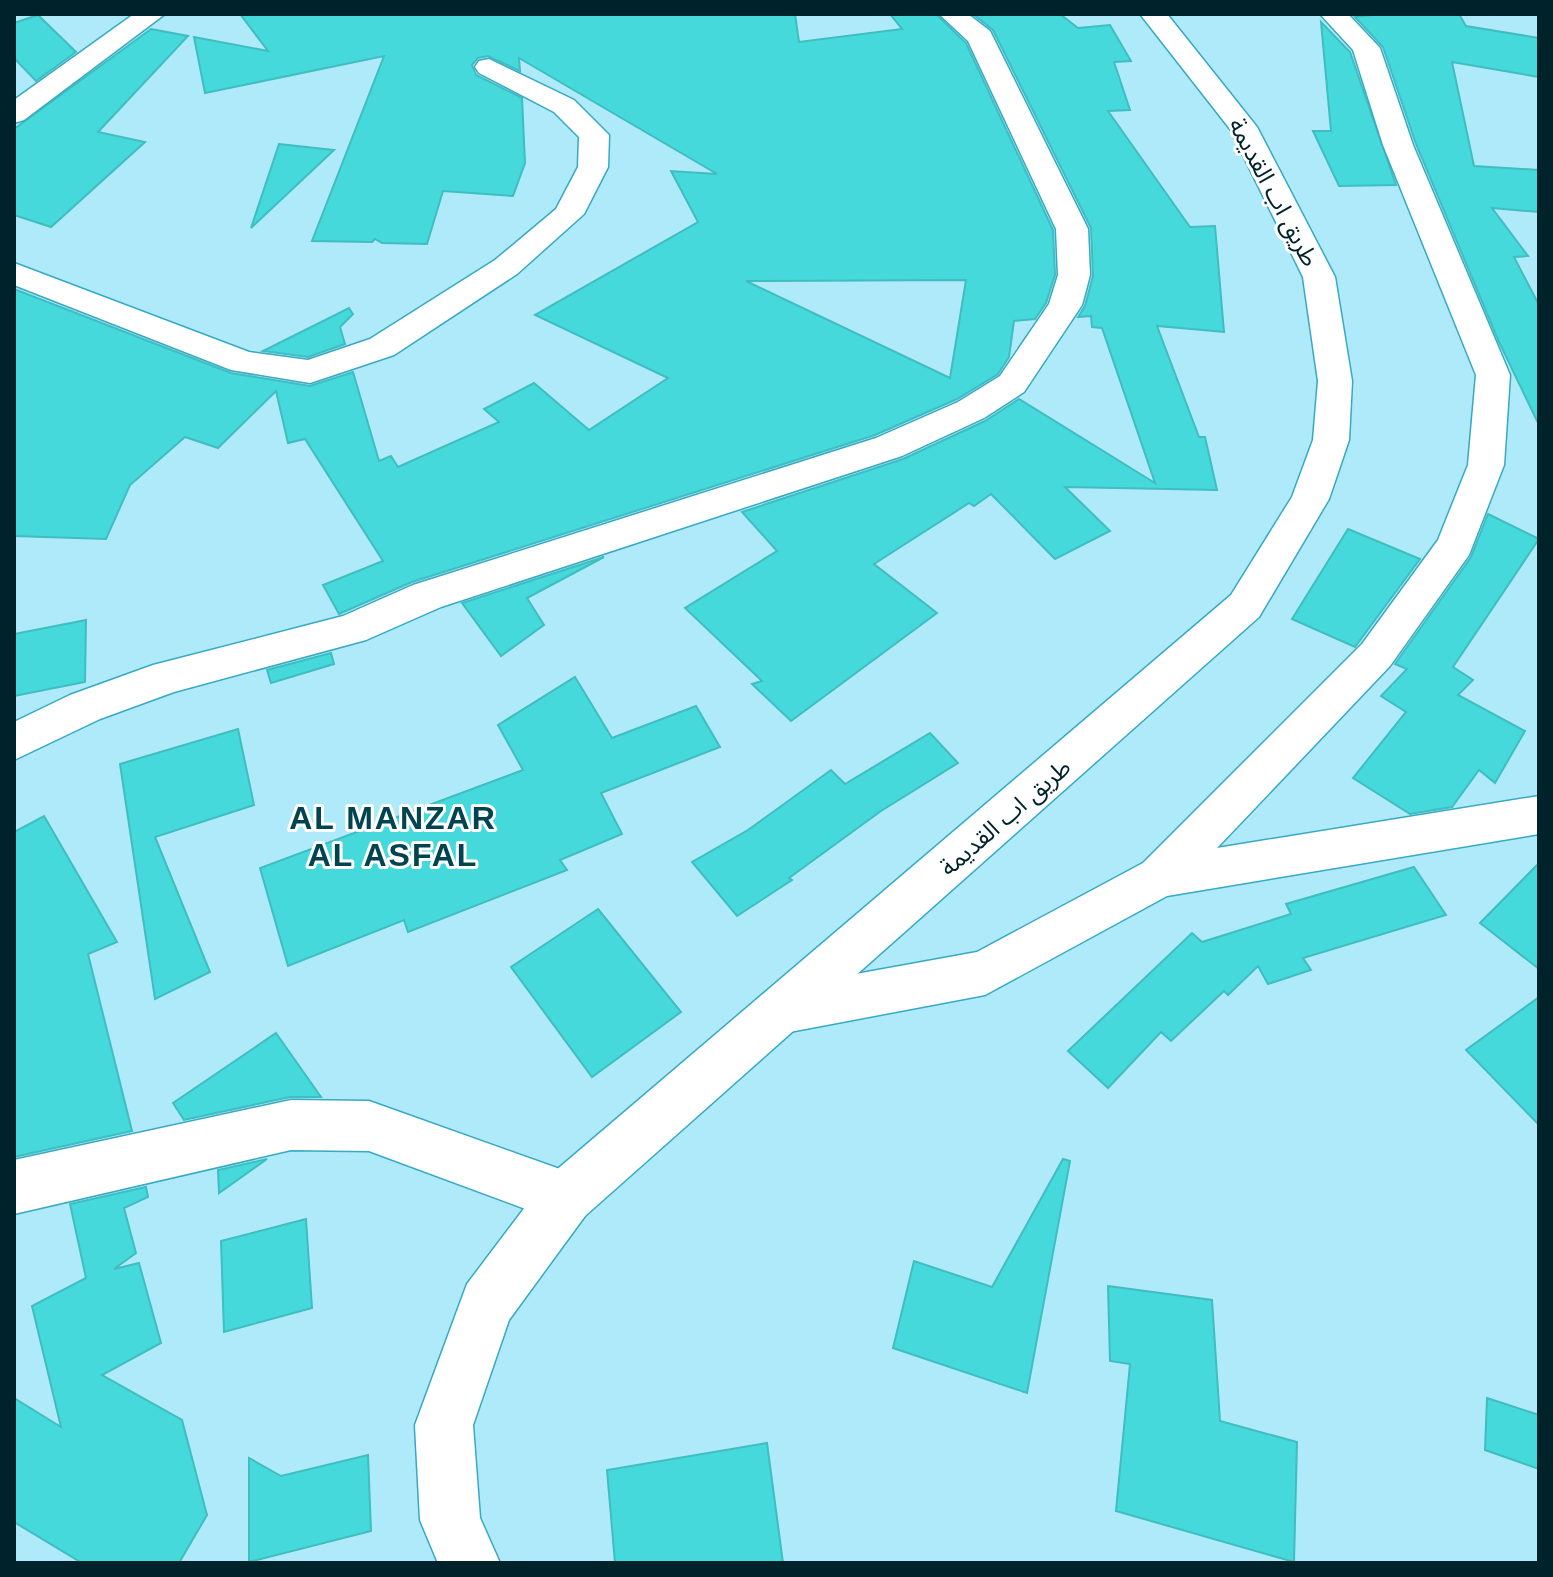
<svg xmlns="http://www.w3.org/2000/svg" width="1553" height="1577" font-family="Helvetica,'Noto Sans Arabic',sans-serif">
<rect width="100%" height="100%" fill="#afeafb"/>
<g fill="#45d9dc" stroke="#40bdbf" stroke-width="2" fill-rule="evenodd">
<path d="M 240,14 L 795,14 L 799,42 L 902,29 L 890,14 L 936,14 L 966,43 L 1053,230 L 1055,275 L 1046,303 L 1035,319 L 1014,321 L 1009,357 L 998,374 L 957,399 L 875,435 L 412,582 L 339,614 L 323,585 L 383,561 L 305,439 L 288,443 L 276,391 L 218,448 L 185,437 L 130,485 L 106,539 L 14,536 L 14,289 L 231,373 L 310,386 L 353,372 L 379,461 L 391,456 L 398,467 L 499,422 L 484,409 L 534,383 L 589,430 L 668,378 L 535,315 L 698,222 L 671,171 L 717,174 L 519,58 L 520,71 L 488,56 L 478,58 L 472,65 L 476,75 L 522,98 L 525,163 L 513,196 L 443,191 L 427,244 L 382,243 L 375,239 L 372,242 L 312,241 L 384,56 L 205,93 L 194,37 L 268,51 ZM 966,280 L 950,378 L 746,281 Z"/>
<polygon points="973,14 1060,14 1078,28 1110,25 1131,61 1114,62 1130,110 1108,111 1190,227 1215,226 1224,332 1157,326 1199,437 1205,437 1217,490 1065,487 1110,531 1055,559 991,494 974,506 969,503 874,564 937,613 791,721 752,684 762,681 685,608 777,551 742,512 903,459 985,421 1019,399 1155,483 1102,328 1092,327 1091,316 1078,317 1085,306 1093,276 1091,228 993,30"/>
<polygon points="1380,14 1459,14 1466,26 1539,38 1539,77 1452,62 1474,166 1539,170 1539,212 1492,208 1528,256 1514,257 1539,305 1539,425 1499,342 1416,144 1383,47 1355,17"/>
<polygon points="38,15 76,52 36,81 14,58 14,23"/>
<polygon points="1321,22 1350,52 1396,185 1339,186 1313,131 1331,131"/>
<polygon points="151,29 188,36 98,132 145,142 51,227 14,215 14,129"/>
<polygon points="279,144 334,150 251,228"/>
<polygon points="349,308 353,314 340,327 345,344 308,357 263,351"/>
<polygon points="1488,514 1539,539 1453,667 1473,680 1458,695 1525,731 1495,783 1479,770 1452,807 1410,814 1353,778 1406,712 1381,696 1407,669 1395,664 1471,557"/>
<polygon points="1348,529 1420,559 1355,647 1292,619"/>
<polygon points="604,557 527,598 544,625 501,656 462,603"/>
<polygon points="86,620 85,682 14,696 14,634"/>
<polygon points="331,653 334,664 271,683 267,670"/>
<polygon points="575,677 612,738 696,706 720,747 601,793 622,834 560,860 567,870 408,932 404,920 288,966 260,868 523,770 498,725"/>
<polygon points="238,729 254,805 155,837 210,972 155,999 120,764"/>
<polygon points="930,733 958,763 881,811 789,878 792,880 737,916 692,862 748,830 831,770 845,784"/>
<polygon points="44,816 117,942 88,954 132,1131 14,1157 14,832"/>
<polygon points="1539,863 1539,969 1480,923"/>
<polygon points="1414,867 1446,915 1303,958 1311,970 1268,984 1258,966 1228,995 1224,991 1171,1041 1161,1032 1108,1088 1068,1051 1192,933 1202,942 1291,914 1286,904"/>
<polygon points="598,909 681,1012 592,1077 511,967"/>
<polygon points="1539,997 1539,1125 1466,1050"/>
<polygon points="276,1033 321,1097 290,1097 184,1120 173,1103"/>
<polygon points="267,1159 219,1193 218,1170"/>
<polygon points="1063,1159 1070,1161 1027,1393 893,1348 914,1261 992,1287"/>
<polygon points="146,1187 148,1197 124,1208 136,1253 114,1269 139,1263 161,1343 102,1375 182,1420 207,1515 179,1563 82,1563 14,1522 14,1398 61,1427 32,1306 86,1278 70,1204"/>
<polygon points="306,1219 312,1308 224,1332 221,1241"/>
<polygon points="1108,1286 1212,1300 1220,1421 1297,1442 1294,1562 1116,1511 1130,1364 1110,1361"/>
<polygon points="1487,1398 1539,1415 1539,1469 1485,1450"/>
<polygon points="767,1443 783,1563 615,1563 607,1470"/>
<polygon points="368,1455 371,1531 249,1562 249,1458 281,1476"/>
</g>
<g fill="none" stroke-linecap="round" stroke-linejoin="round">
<g stroke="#36a9c5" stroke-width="3">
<g id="minor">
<polygon points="134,14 165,14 24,120 14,123 14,100"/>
<polygon points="939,14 968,14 990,31 1088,229 1090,275 1082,305 1024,392 984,418 902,456 441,607 366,640 174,692 100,719 14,760 14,722 70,695 153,665 343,616 413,585 876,438 958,402 1000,376 1049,304 1058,275 1056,229 968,41"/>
<polygon points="1320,14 1348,14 1380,48 1413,145 1510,375 1504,465 1469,555 1390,666 1217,848 1539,796 1539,834 1167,896 985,995 779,1034 762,1027 754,1011 762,995 779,988 977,952 1143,863 1362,644 1438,540 1468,465 1476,375 1383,145 1353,50"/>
<polygon points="489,59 574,100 609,135 608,167 584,214 517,274 394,355 310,383 231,370 14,285 14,263 249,352 308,360 370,339 495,260 556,209 578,167 579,137 554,112 479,73 475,67 479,61"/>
<polygon points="291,1100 369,1101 585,1178 593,1197 585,1216 566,1224 369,1151 291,1150 14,1214 14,1160"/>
</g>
</g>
<g stroke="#36a9c5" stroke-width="3">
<polygon id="tertiary" points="1140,14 1167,14 1257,127 1335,277 1352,381 1349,440 1329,499 1259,617 585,1216 509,1320 473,1425 480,1518 500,1563 438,1563 420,1520 415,1425 467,1284 547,1178 1231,595 1292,497 1313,440 1318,381 1303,277 1230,129"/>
</g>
<use href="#minor" fill="#fff" fill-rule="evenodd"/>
<use href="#tertiary" fill="#fff" fill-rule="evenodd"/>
</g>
<g text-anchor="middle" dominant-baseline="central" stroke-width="6" stroke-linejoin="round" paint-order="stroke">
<g font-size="24" fill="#00222b" stroke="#fff">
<text transform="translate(1274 192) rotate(62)">طريق اب القديمة</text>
<text transform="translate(1005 817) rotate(-41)">طريق اب القديمة</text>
</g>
<g font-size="32" font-weight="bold" letter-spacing="2" fill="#004351" stroke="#fff">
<text x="393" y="818">AL MANZAR<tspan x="393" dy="37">AL ASFAL</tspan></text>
</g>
</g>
<rect width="1553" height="1577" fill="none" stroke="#00222b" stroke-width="32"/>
</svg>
